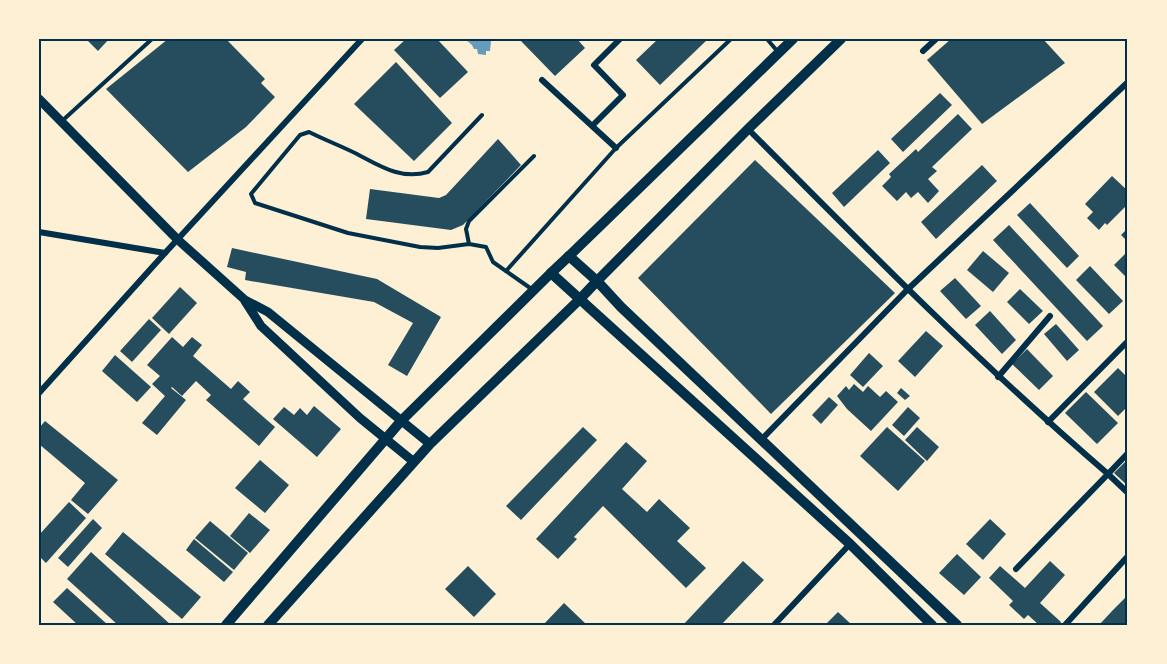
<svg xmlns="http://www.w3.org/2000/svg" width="1167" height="664" font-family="Manrope,sans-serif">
<rect width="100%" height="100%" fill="#fdf0d5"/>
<polygon fill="#669bbc" points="465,39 488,39 491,41 490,51 486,51 486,55 478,54 477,49 474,49 472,45"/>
<g fill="#264d5e">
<polygon points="86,39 109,39 98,51"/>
<polygon points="168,39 226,39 265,79 261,83 275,97 246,127 188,172 106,89"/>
<polygon points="406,39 437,39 468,72 440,98 394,50"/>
<polygon points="519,39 577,39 585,48 555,76"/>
<polygon points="658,39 708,39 660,85 636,60"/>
<polygon points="951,39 1043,39 1065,63 982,124 927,60"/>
<polygon points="396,62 452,123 414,161 354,104"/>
<polygon points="940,93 952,105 903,152 891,139"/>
<polygon points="958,114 972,129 932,167 937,171 928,179 939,191 928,203 918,192 911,198 906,192 897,201 882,186 891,177 889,174 916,149 918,152"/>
<polygon points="498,139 521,165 463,225 451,230 366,219 370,189 439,198 446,195"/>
<polygon points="878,150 890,163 844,207 832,193"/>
<polygon points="755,160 895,293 771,414 638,278"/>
<polygon points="982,165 997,181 936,239 921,222"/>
<polygon points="1112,176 1128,191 1128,204 1107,225 1105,223 1099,230 1087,218 1093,212 1085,204"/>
<polygon points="1030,203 1079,256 1067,268 1017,215"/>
<polygon points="1009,225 1103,326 1087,341 993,240"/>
<polygon points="1128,228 1128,242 1121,235"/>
<polygon points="232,248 377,279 441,317 407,376 388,365 413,323 374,302 245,280 246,272 227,267"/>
<polygon points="983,251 1009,273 993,292 967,270"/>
<polygon points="1128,251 1128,279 1114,265"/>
<polygon points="1090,266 1123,301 1109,314 1076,280"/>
<polygon points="955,278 981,306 966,319 940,291"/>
<polygon points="180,287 197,303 169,334 152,318"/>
<polygon points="1020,289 1043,311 1029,324 1007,302"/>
<polygon points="990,311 1016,340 1002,354 975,325"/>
<polygon points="149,319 161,330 132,362 120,351"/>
<polygon points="1056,324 1079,350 1067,361 1044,334"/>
<polygon points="926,331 943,346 915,377 898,361"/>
<polygon points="172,337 183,347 192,337 202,345 193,356 231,389 238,381 250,392 243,399 275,427 259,446 206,400 211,395 196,381 182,396 172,387 171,388 186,400 157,435 142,423 165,396 152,384 160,376 147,365"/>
<polygon points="1027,349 1053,376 1039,390 1012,364"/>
<polygon points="869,353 883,366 863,387 850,375"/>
<polygon points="115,355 151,387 137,402 102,371"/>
<polygon points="1118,368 1128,378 1128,406 1118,416 1094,392"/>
<polygon points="854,384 863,392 868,386 880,397 886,391 898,402 871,431 847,409 837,396 846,386 849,390"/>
<polygon points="901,388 910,396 905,400 897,393"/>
<polygon points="1086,392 1118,423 1097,444 1065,413"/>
<polygon points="829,397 838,405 821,424 812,415"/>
<polygon points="314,406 341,429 317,457 273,419 284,407 294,415 300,408 307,415"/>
<polygon points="908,407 920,418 904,436 892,425"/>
<polygon points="45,421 118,480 88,514 71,500 85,483 39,444 39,428"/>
<polygon points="583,427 597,440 521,520 506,506"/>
<polygon points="887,427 925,461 898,491 860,456"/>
<polygon points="917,427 939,447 927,461 905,440"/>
<polygon points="626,442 647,461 622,489 647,512 659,499 690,528 677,541 706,568 686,588 603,506 574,537 577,539 558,559 536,539"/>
<polygon points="1128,459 1128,486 1114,473"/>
<polygon points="260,460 289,485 265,513 235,488"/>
<polygon points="69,502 86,518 46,563 39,556 39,535"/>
<polygon points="249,513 270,530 250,553 230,536"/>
<polygon points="93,519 102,528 68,567 58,558"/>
<polygon points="990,519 1006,534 983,560 966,544"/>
<polygon points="210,521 248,553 234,570 195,538"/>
<polygon points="123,532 201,597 182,619 105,554"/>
<polygon points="194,539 233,572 224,582 186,550"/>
<polygon points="91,552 171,625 118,625 67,579"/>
<polygon points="957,554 981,577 964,595 939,573"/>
<polygon points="743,561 764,580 721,625 683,625"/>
<polygon points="1050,561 1065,575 1040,603 1061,622 1059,625 1039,625 1028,615 1024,619 1009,605 1013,601 989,578 1000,566 1025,588"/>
<polygon points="468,566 496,594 474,617 445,589"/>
<polygon points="67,588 108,625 78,625 53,602"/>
<polygon points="1128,595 1128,625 1099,625 1113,610"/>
<polygon points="564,603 587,625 543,625"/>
<polygon points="838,612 852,625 825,625"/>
</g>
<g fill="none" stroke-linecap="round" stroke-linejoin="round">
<g stroke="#003049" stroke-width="4">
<polyline points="767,39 778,52"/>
<path d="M 482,115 L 428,172 C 401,180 380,166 357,154 C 341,146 325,140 309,132 L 300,135 L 251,194 L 255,203 L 348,233 L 420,247 L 438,248 L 469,244 L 486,247 L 493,262 L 533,290"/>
<polyline points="62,121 152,39"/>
<polyline points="469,244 466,229 469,221 534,156"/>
<polyline points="506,271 616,148 731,39"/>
</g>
<g stroke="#003049" stroke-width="6">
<polyline points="923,51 936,39"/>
<polyline points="542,80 616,148"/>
<polyline points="593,125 623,95 594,65 620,39"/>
<path d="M 748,129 C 865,247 981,365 1108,474 L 1128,453"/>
<polyline points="39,232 165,253 362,39"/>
<polyline points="998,377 1050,316"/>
<polyline points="39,393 165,253"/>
<polyline points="1048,422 1128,341"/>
<polyline points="762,439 907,290 1128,82"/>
<polyline points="1016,569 1108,474 1128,493"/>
<polyline points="774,625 850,544"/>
<polyline points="1065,625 1128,556"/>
</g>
<g stroke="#003049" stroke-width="9">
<polyline points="39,99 177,239 245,300 268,312 430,444"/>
<polyline points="245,301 261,326 360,418 414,462"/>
</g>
<g stroke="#003049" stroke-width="10">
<polyline points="841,39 748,129 597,281 621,307 957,625"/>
<polyline points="569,256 793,39"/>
<polyline points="226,625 401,421 551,273"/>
<polyline points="268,625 430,444 580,299 597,281 569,256 551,273 850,544 932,625"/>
</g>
</g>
<rect width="1167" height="664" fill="none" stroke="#fdf0d5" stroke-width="81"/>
<rect x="40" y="40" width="1086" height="584" fill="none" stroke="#003049" stroke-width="2"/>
</svg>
